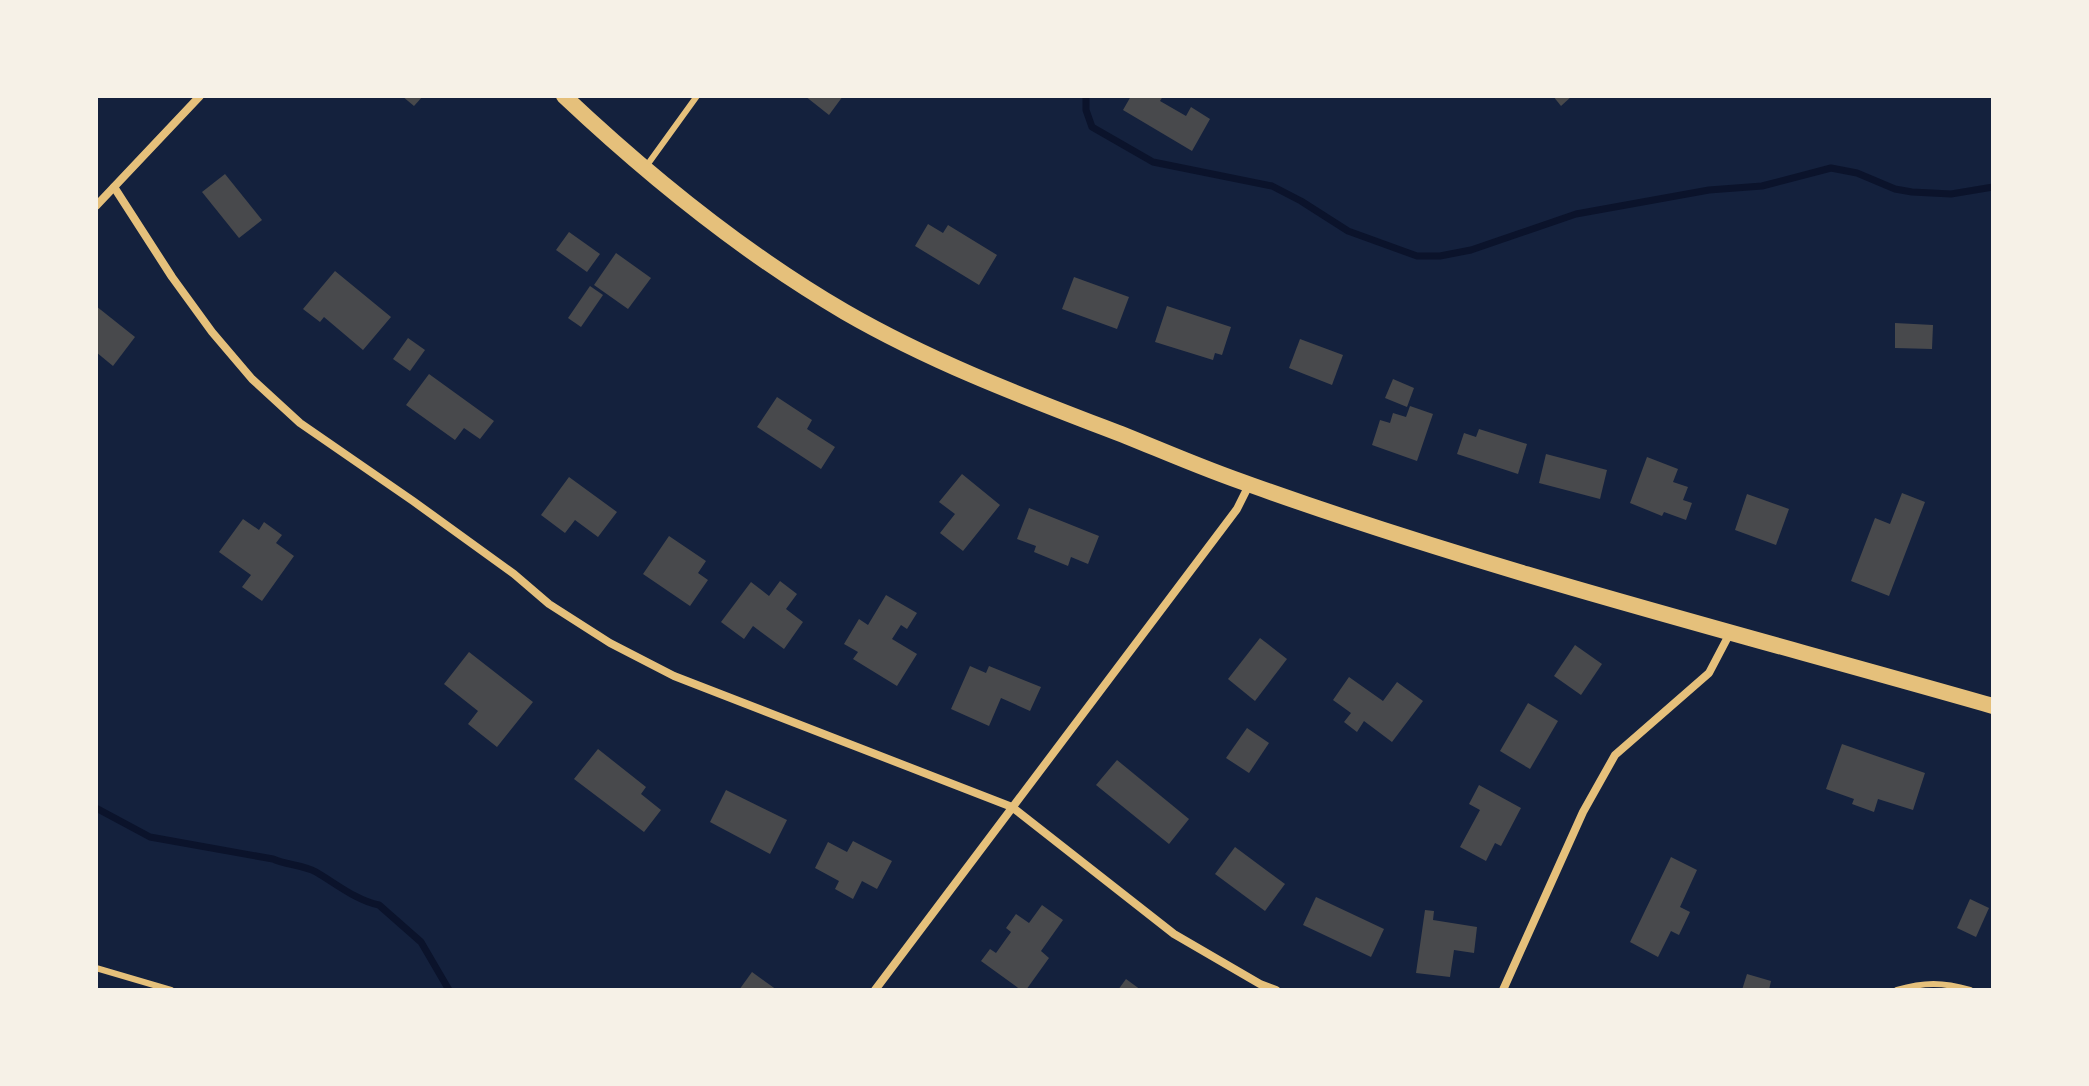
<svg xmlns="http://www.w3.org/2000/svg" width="2089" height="1086" font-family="Montserrat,sans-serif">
<rect width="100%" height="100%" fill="#14213d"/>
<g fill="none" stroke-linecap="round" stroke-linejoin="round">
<g stroke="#0b132b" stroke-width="7">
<polyline points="1086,96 1086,110 1092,127 1153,162 1272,186 1301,201 1348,231 1417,256 1440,256 1471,250 1576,214 1709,190 1762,186 1831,168 1857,173 1895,189 1912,192 1951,194 1993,187"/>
<path d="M 96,808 L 150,837 L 273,859 C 286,865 304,865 316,872 C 335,883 357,901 379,905 L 421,942 L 449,990"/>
</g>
</g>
<g fill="#48494c">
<polygon points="402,96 423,96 414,106"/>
<polygon points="805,96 843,96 829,115"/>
<polygon points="1131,96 1163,96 1160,101 1186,116 1191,107 1210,119 1192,151 1123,110"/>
<polygon points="1553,96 1572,96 1561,106"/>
<polygon points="225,174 262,220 239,238 202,192"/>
<polygon points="928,224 943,233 948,225 997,255 979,285 915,246"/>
<polygon points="569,232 600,254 587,272 556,250"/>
<polygon points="616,253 651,278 628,309 594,285"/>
<polygon points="335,271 391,317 363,350 324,317 320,322 303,309"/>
<polygon points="1074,277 1129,297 1117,329 1062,309"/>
<polygon points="590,286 603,295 581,327 568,318"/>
<polygon points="96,306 135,337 113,366 96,352"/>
<polygon points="1167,306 1231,327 1222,355 1215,353 1213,360 1155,342"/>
<polygon points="1895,323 1933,325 1932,349 1895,348"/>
<polygon points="408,338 425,350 410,371 393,359"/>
<polygon points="1300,339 1343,355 1332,385 1289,368"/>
<polygon points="429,374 494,421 480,439 464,428 455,440 406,405"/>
<polygon points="1393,379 1414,388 1407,407 1385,398"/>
<polygon points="777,397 812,420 807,429 835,447 821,469 757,427"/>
<polygon points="1410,406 1433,414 1417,461 1372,445 1380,420 1390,423 1393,413 1406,417"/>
<polygon points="1479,429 1527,444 1518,474 1457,454 1464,433 1476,437"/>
<polygon points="1546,454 1607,470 1600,499 1539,483"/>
<polygon points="1647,457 1678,469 1673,482 1688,487 1683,500 1692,503 1686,520 1664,512 1662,516 1630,503"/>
<polygon points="962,474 1000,505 963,551 940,533 955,514 939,502"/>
<polygon points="569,477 617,512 598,537 575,520 565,533 541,515"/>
<polygon points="1902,493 1925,502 1889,596 1851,581 1875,518 1890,524"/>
<polygon points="1747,494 1789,509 1776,545 1735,530"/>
<polygon points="1029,508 1099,536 1088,564 1071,557 1068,566 1034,552 1036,546 1017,539"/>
<polygon points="243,519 259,530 264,522 282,535 276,543 294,556 262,601 242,587 251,575 219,552"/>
<polygon points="669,536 706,561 698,573 708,580 690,606 643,574"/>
<polygon points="780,581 797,594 786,609 803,622 784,649 753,626 744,639 721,622 751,582 769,596"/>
<polygon points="886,595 917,613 907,629 901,625 892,639 917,654 897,686 853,659 858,652 844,644 859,619 868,625"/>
<polygon points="1260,638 1287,659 1255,701 1228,679"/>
<polygon points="1575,645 1602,664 1581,695 1554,676"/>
<polygon points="469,652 533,702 497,747 468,724 478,711 444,684"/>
<polygon points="970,666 986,673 989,666 1041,687 1030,711 1001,698 989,726 951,709"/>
<polygon points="1349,677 1383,701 1397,682 1423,701 1392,742 1364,721 1357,732 1344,722 1351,713 1333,700"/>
<polygon points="1528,703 1558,721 1530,769 1500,751"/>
<polygon points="1247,728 1269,743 1249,773 1226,758"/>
<polygon points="1842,744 1925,773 1913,810 1878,799 1874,812 1852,804 1854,799 1826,789"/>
<polygon points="598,749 646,787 641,794 661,810 644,832 574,779"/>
<polygon points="1117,760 1189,819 1169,844 1096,785"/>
<polygon points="1479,785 1521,808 1501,846 1495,843 1486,861 1460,847 1480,810 1469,804"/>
<polygon points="726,790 787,820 770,854 710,822"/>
<polygon points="853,841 892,861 877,889 862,881 853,899 835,889 839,881 815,868 828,842 847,852"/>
<polygon points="1235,847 1285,884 1265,911 1215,874"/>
<polygon points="1671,857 1697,870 1680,907 1690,912 1679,935 1671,931 1658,957 1630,942"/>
<polygon points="1316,897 1384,929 1371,957 1303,925"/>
<polygon points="1970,899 1989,908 1976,937 1957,928"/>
<polygon points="1042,905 1063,920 1041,951 1049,958 1026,990 1021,990 981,961 990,949 996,953 1011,932 1006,928 1016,914 1029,923"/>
<polygon points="1425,910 1434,911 1433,920 1477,927 1474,953 1454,950 1450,977 1416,973"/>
<polygon points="752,972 777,990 739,990"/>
<polygon points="1747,974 1771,981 1769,990 1742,990"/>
<polygon points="1126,979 1141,990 1118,990"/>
</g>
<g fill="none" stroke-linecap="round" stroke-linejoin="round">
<g stroke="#e5c07b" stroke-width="6">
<polyline points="645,168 697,96"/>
<polyline points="96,968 171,990"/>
<path d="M 1897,990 C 1924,982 1943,982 1970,990"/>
</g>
<g stroke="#e5c07b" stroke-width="8">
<polyline points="114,187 172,277 212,332 252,379 300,423 413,501 514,574 549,604 610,643 674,676 1012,807 1174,934 1260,984 1276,990"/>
<polyline points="96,206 200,96"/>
<polyline points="875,990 1237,509 1249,485"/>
<polyline points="1503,990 1583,812 1615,755 1709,673 1730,633"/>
</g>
<path stroke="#e5c07b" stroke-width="16" d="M 564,96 C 650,177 742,252 845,312 C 935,364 1030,399 1126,436 C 1168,453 1209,471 1251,485 C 1494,572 1745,635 1993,706"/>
</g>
<rect width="2089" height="1086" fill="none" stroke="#f6f1e7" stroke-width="196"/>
</svg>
